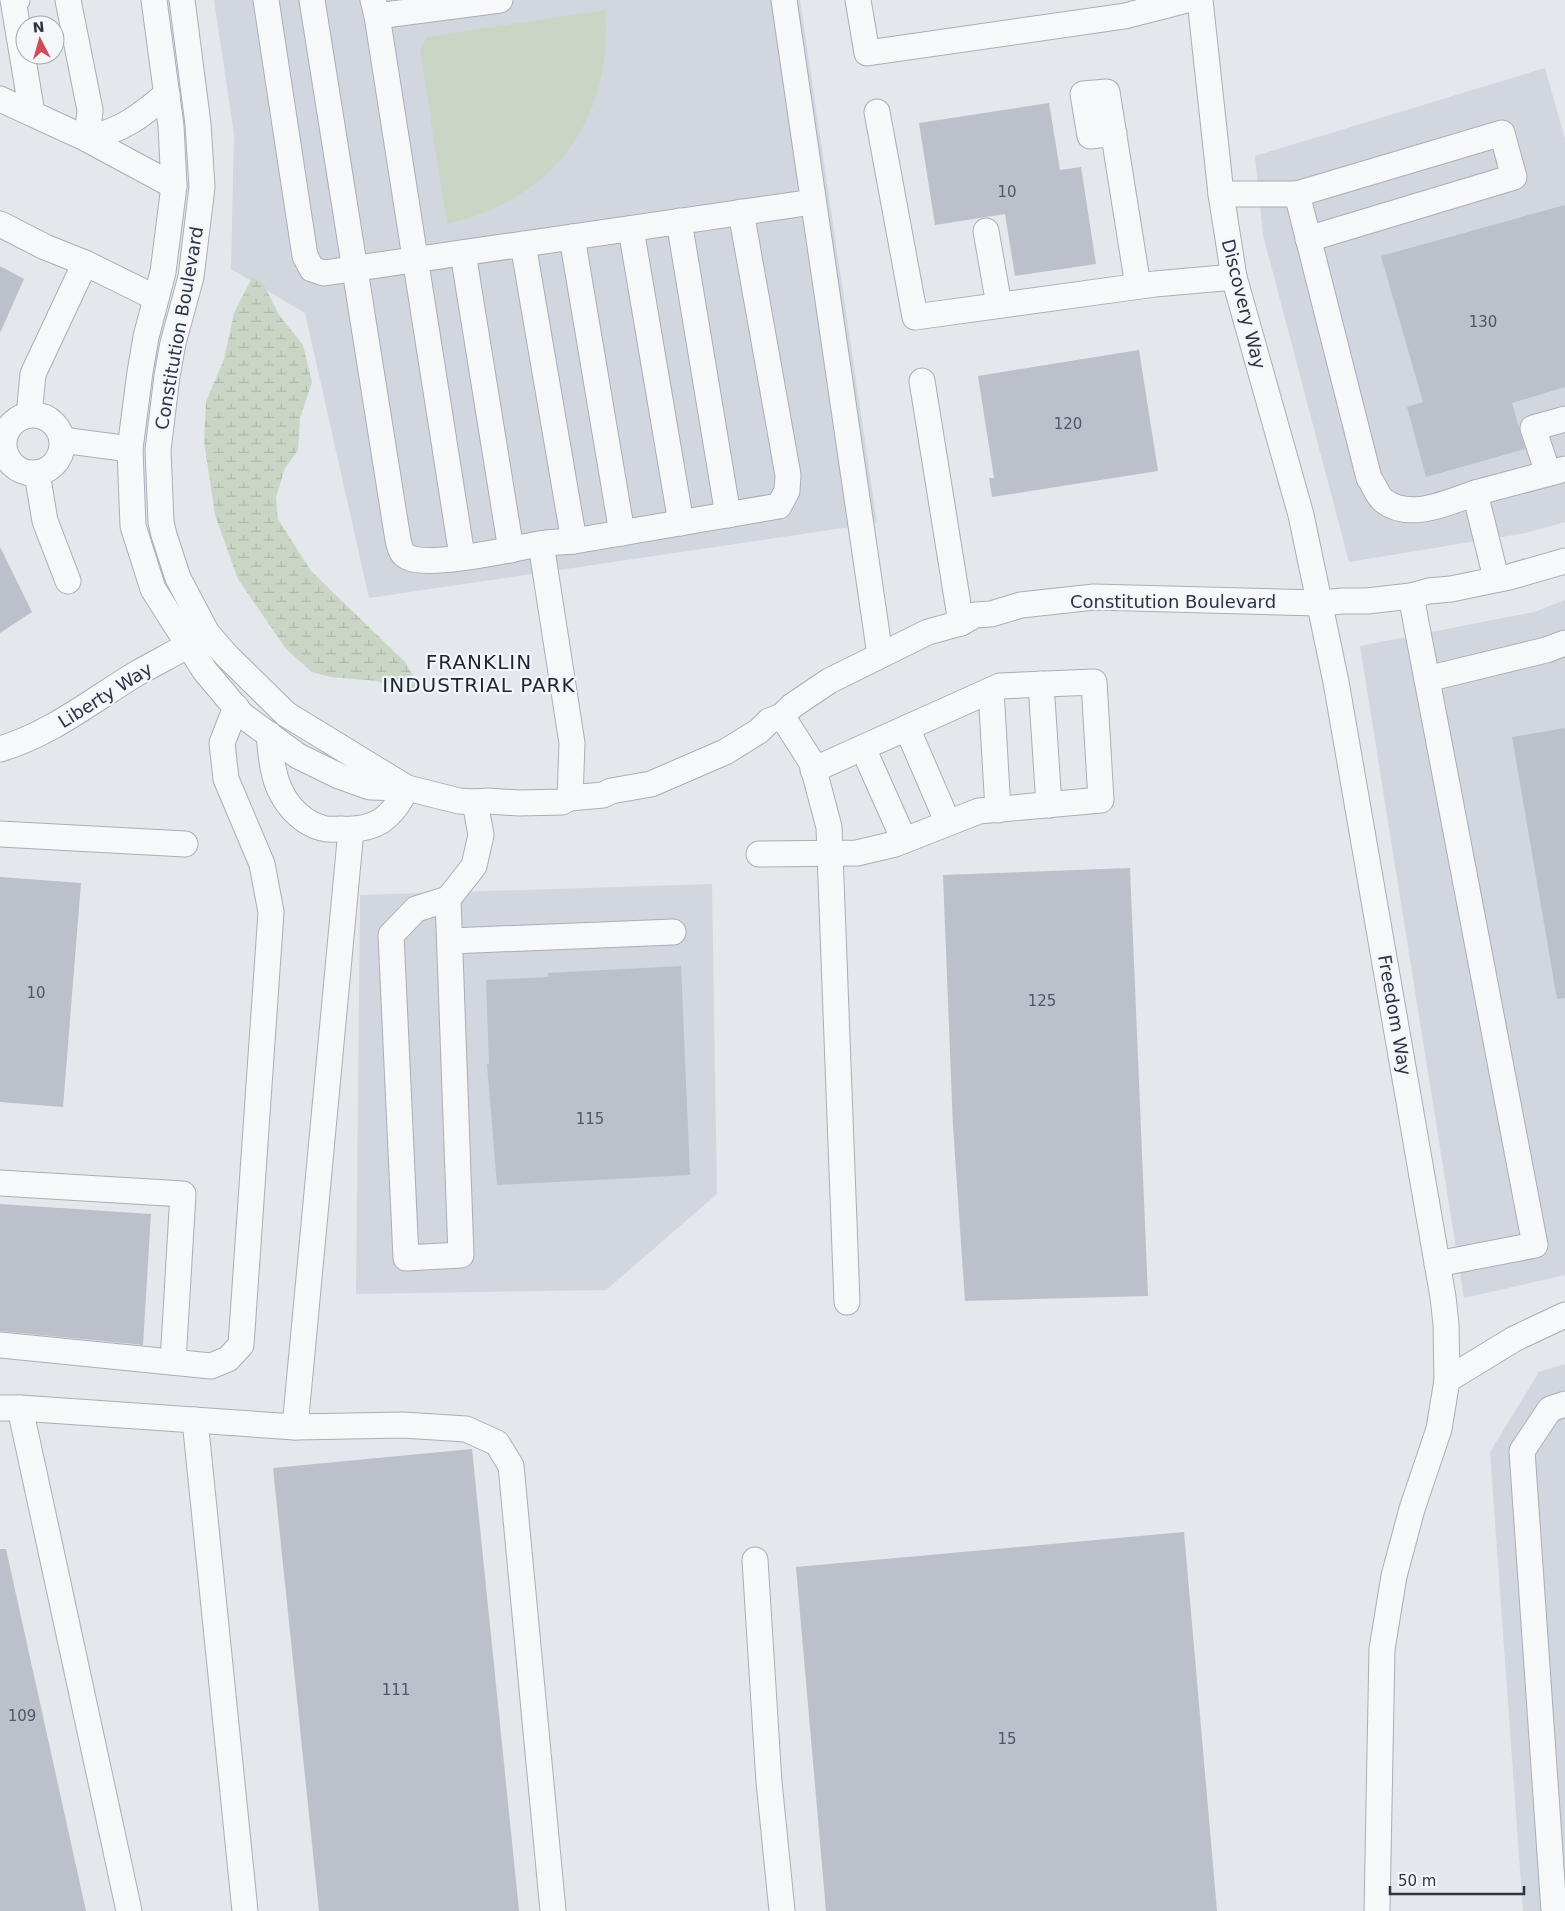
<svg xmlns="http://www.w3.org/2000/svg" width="1565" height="1911" font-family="'DejaVu Sans',sans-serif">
<defs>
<pattern id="wetland-marsh" width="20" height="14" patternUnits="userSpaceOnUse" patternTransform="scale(1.25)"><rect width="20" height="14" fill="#c9d6c5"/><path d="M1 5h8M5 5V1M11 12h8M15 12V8" fill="none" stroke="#adb8ab"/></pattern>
</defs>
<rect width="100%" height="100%" fill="#e4e7ec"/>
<g fill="#d2d6de">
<polygon points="214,0 800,0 877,523 369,598 305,313 231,269 234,134"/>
<polygon points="1545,68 1565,139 1565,522 1526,533 1349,562 1263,235 1255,156"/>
<polygon points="1565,600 1565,1275 1464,1298 1360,646 1534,612"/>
<polygon points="712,884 717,1194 606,1290 356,1294 360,895"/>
<polygon points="1565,1364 1565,1911 1523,1911 1490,1452 1539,1372"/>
</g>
<polygon fill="url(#wetland-marsh)" points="252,278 263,283 279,315 303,345 312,382 300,418 298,450 285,468 276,497 278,519 311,571 405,662 421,689 405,692 377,681 330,677 312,672 286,649 238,579 215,515 204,441 206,402 224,359 234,313"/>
<path fill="#c9d6c5" d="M 605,10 C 614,119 553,200 447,224 L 420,50 L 427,37 Z"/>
<g fill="#bbc0ca">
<polygon points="1049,103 1060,170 1081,167 1096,264 1015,276 1005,214 935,225 919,123"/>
<polygon points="1565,205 1565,387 1512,403 1525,449 1426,477 1407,407 1423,402 1381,256"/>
<polygon points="0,266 24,279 0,333"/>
<polygon points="1139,350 1158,471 992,497 989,478 994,478 978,376"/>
<polygon points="0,547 32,612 0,633"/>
<polygon points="1565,728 1565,998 1557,999 1512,737"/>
<polygon points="1130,868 1148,1296 965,1301 953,1127 943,875"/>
<polygon points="0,877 81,883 63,1107 0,1102"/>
<polygon points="681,966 690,1175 497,1185 487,1064 489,1064 486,980 548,977 548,973"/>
<polygon points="0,1204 151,1214 143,1345 0,1331"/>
<polygon points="472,1449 519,1911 319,1911 273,1468"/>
<polygon points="1184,1532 1217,1911 826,1911 796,1567"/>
<polygon points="0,1549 6,1549 86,1911 0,1911"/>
</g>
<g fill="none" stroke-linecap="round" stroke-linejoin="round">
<g stroke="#a9aeb7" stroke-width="27">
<g id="minor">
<polyline points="17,0 13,0 32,113"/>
<path d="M 68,0 L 90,110 L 87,139 C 124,129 138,118 167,94"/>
<polyline points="154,0 171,126 174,186 163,272 146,337 140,372 130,449 133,526 153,589 205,671 242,715 298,756 339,776 370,787 407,788 459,801 475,802 488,801 519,803 562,802 570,798 603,795 611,791 651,784 725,752 759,731 769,721 782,716 792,706 829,681 928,632 961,623 975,615 991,614 1021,605 1094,597 1319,603 1343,601 1367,601 1411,596 1429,591 1451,589 1509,577 1565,561"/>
<polyline points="182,0 198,124 202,187 191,277 173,343 167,376 158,450 161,522 164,535 178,578 207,633 226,655 286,714 407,788"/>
<polyline points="266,0 305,256 312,269 324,273 813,202"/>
<path d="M 312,0 L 398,540 C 400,548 401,555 410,558 C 433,567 512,549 539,544 C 550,542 562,542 574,541 L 779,506 L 787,491 L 788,475 L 741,212"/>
<polyline points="373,0 377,16 500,0"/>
<polyline points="784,0 880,655"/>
<polyline points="858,0 867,53 1125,16 1187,0"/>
<polyline points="1200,0 1221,194 1234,277 1301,515 1336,682 1443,1297 1446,1324 1447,1380 1439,1429 1412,1509 1394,1576 1382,1649 1377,1911"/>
<polyline points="377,16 462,556"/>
<polyline points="0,99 87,139 174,186"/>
<polyline points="877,112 915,317 1155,284 1234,277"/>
<polyline points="1114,133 1090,136 1083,94 1107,92 1138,286"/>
<path d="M 1221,194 L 1297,194 L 1369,478 C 1374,485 1378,497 1384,501 C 1410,521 1449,502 1475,493"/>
<polyline points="1297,194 1502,133 1514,177 1308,239"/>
<polyline points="679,221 728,515"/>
<polyline points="0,224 45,247 85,263 156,298"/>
<polyline points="631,229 681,523"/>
<polyline points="986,231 999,305"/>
<polyline points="572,237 622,533"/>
<polyline points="523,244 574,541"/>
<polyline points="463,253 511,550"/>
<polyline points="922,381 961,623"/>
<circle cx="33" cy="444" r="29"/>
<polyline points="29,415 33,374 85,263"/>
<polyline points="62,440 130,449"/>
<polyline points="37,473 45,521 68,581"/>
<polyline points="1548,473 1533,428 1565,419"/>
<polyline points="541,544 572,743 570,798"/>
<polyline points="1496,578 1475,493 1565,469"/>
<polyline points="1411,596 1535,1245 1437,1264"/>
<polyline points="1427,679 1546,650 1565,643"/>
<polyline points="1041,684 1049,805"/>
<polyline points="991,690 998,810"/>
<polyline points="782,716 812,763 829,827 847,1302"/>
<polyline points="907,728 948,823"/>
<path d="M 269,734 C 271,754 272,776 282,794 C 290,809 305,824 322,828 C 328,830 334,829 341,829 C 355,830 368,829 381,821 C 393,813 400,801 407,788"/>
<polyline points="863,748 904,840"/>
<path d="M 0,749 C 51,734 91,701 136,674 C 158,661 181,651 202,636"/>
<polyline points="0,834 185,844"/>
<polyline points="759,854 857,853 895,844 979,811 1101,800 1094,682 1000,686 813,770"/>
<polyline points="448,899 461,1255 406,1258 391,935 416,909 448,899 474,866 481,835 475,802"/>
<polyline points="450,941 673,932"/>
<polyline points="0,1183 183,1194 173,1362"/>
<polyline points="0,1345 211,1366 228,1359 241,1345 271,912 262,864 226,779 222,743 236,707"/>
<polyline points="1447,1380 1514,1339 1565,1315"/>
<polyline points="0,1408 20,1408 295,1427 351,830"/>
<polyline points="20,1408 129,1911"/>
<polyline points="195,1420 245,1911"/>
<polyline points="295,1427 403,1425 466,1429 497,1443 511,1466 553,1911"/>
<polyline points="755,1560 769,1782 782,1911"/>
<polyline points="1554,1911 1522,1451 1550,1409 1565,1404"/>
</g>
</g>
<use href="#minor" stroke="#f7f8fa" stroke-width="25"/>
</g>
<g text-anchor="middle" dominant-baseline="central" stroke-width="4.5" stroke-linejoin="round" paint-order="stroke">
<g font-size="15" fill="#4f5766">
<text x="1007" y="192">10</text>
<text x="1483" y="322">130</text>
<text x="1068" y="424">120</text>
<text x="36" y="993">10</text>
<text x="1042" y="1001">125</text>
<text x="590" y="1119">115</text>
<text x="396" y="1690">111</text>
<text x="22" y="1716">109</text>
<text x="1007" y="1739">15</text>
</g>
<g font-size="18" fill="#2b3445" stroke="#f4f6f9">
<text transform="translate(1244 304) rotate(76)">Discovery Way</text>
<text transform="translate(179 328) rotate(-80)">Constitution Boulevard</text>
<text x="1173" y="601">Constitution Boulevard</text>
<text transform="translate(105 695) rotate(-32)">Liberty Way</text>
<text transform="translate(1395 1015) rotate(80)">Freedom Way</text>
</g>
<g font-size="20" letter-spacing="1" fill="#1d2536" stroke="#f4f6f9">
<text x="479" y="662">FRANKLIN<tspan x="479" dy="23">INDUSTRIAL PARK</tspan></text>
</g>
</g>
<g transform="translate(40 40) rotate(354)"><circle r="24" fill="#f4f6f9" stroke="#a4a8b1"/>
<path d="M0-4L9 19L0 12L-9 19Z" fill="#d1495b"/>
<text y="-8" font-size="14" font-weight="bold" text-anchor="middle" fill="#2b3445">N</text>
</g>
<path d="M1390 1886v8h134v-8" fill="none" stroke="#2b3445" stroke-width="2.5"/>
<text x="1398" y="1886" font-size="15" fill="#2b3445" stroke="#f4f6f9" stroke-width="4" paint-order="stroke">50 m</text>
</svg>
